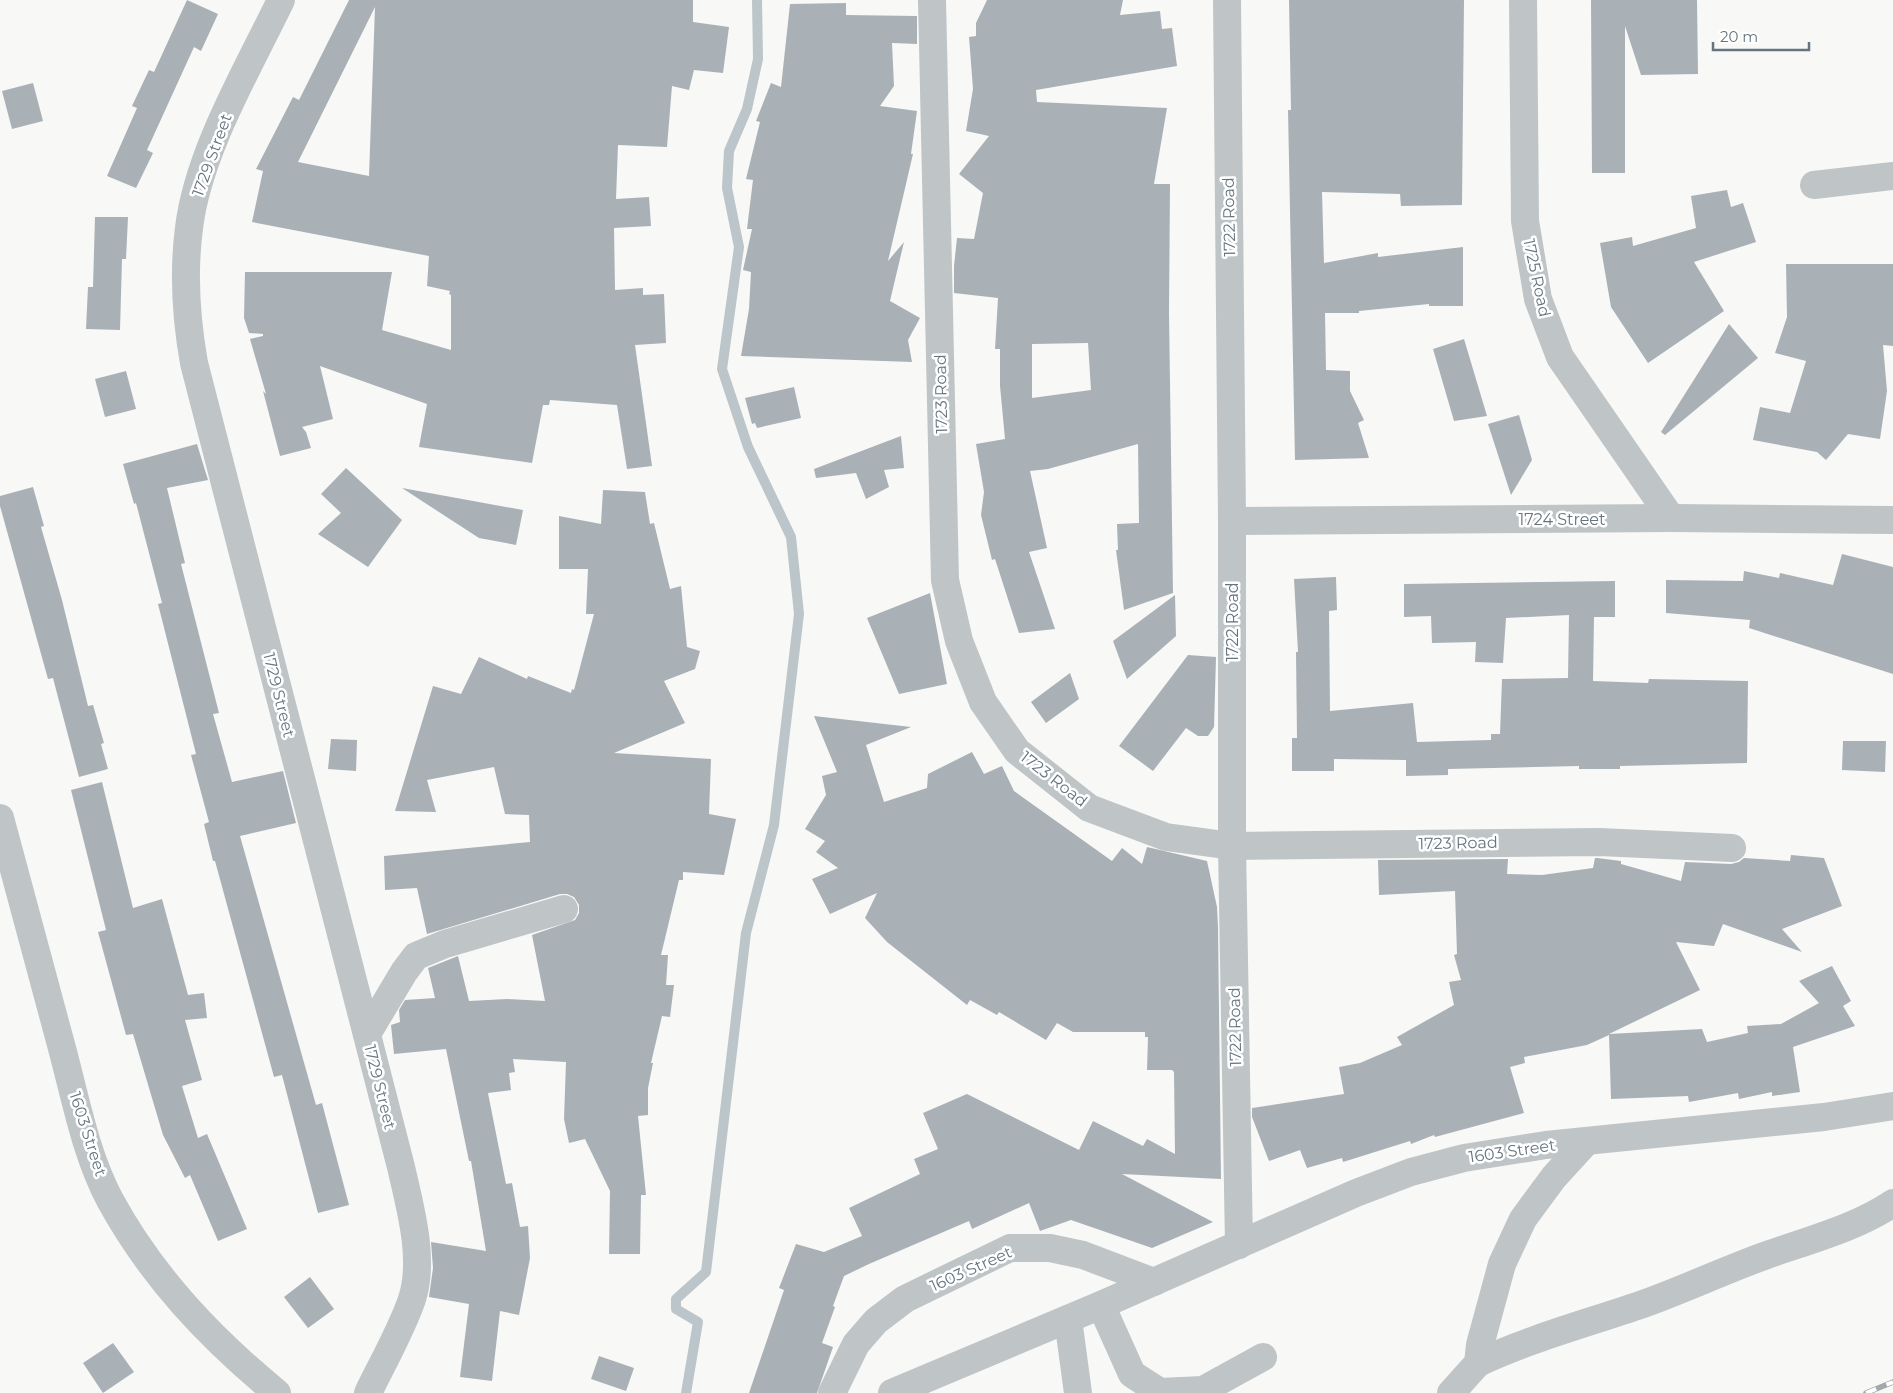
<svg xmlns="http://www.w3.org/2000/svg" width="1893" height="1393" font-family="Montserrat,sans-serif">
<rect width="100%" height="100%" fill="#f8f8f6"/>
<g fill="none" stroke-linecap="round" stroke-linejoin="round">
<polyline stroke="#bcc5ca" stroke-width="10" points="686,1393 698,1322 676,1309 676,1299 706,1272 746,933 774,825 799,614 791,537 748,447 722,369 739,247 727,188 729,151 747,109 758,59 757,0"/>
</g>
<g fill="#a9b1b6" fill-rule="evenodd">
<polygon points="187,0 218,14 201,51 194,47 147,150 153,153 136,188 107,176 137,108 132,106 149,70 154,72"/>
<path d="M 349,0 L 693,0 L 693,22 L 729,27 L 723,73 L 694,70 L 689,90 L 672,86 L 667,147 L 618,145 L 616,199 L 649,197 L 651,226 L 614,228 L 615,290 L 643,288 L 643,295 L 664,294 L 666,343 L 635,345 L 652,466 L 627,469 L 617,405 L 550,400 L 549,405 L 543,405 L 532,463 L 419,447 L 427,404 L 320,366 L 333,419 L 302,427 L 306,432 L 311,448 L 280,456 L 263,391 L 266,394 L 250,339 L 263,336 L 263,334 L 249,333 L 244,318 L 245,272 L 392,272 L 382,330 L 451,350 L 451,295 L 449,294 L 450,291 L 427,286 L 429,256 L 252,222 L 263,171 L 256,169 L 293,97 L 299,100 ZM 375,7 L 369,176 L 298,162 Z"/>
<path d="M 987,0 L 1123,0 L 1120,15 L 1160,11 L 1162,29 L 1172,28 L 1177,66 L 1036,90 L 1037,102 L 1167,108 L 1154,184 L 1170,184 L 1169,313 L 1173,593 L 1124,610 L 1116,550 L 1118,550 L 1117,524 L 1139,523 L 1138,444 L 1048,469 L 1030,471 L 1047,548 L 1029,552 L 1055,629 L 1019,633 L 995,559 L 992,560 L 981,515 L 984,492 L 976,444 L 1005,439 L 1000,386 L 1000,349 L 995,349 L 998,298 L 954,293 L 954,266 L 957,238 L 974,239 L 983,193 L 959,174 L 989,136 L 966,131 L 973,89 L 969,37 L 976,36 L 976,23 ZM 1088,343 L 1091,390 L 1032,398 L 1032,344 Z"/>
<polygon points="1289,0 1464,0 1462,205 1401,206 1400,194 1322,192 1324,263 1378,253 1378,257 1463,247 1463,306 1429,306 1429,304 1359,311 1359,313 1325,313 1326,370 1350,371 1350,391 1364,420 1358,423 1369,458 1295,460 1288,110 1291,110"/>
<polygon points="1591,0 1697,0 1698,74 1641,75 1625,26 1625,173 1592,173"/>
<polygon points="846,3 846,15 917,16 917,44 892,43 894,86 880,106 917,111 911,154 913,154 888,261 904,242 890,301 920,318 908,340 912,362 741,356 749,309 751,272 743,270 752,229 747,229 753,180 746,179 760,122 756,121 771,83 781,87 790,4"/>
<polygon points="33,83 43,121 12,129 2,91"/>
<polygon points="1727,190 1731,207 1743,203 1756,242 1694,262 1724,311 1648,363 1611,307 1600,243 1632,237 1633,246 1696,228 1691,196"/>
<polygon points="95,217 128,217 126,259 122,259 120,330 86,329 88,287 93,287"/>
<polygon points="1786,264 1893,264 1893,346 1883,345 1887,391 1880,439 1848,434 1826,460 1817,452 1753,440 1760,407 1790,413 1806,361 1775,353 1787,317"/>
<polygon points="1729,324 1758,358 1665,435 1661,432"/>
<polygon points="1464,339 1487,416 1454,421 1433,349"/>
<polygon points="126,371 136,409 105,417 95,379"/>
<polygon points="794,387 801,418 757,428 755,423 752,424 745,398"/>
<polygon points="1519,415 1532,460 1511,495 1488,424"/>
<polygon points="901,436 904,468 884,470 889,487 866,499 856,473 816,478 814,469"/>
<polygon points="197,444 208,480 167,488 185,563 181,564 219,713 213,714 232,782 283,771 296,823 240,836 316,1105 322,1103 349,1205 318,1213 282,1075 274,1077 215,861 213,861 204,824 209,822 191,755 196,754 158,604 162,603 136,503 134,504 123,464"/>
<polygon points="346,468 402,520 368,567 318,534 341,513 321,494"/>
<polygon points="33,487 44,526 41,527 62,600 88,706 93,705 104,743 101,744 108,769 79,777 53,678 48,679 0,506 0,496"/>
<polygon points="402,488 523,510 516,545 479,538"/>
<polygon points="603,490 645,492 650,524 654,523 670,589 681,586 687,647 700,651 695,669 664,681 685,723 614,753 711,759 709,814 736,819 724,875 683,872 683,880 679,880 661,955 668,955 666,985 674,985 670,1017 662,1016 651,1063 653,1063 648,1088 648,1115 638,1116 646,1195 641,1195 640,1254 609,1254 610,1191 585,1139 569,1143 564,1119 566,1062 513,1059 515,1072 509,1073 511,1090 488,1093 506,1184 512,1183 520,1227 528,1226 530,1258 519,1315 500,1311 492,1381 460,1377 469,1304 429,1297 433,1268 431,1242 486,1251 471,1161 469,1161 446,1049 394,1054 391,1025 400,1022 399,1010 405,1000 435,998 428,968 458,956 469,1001 507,999 545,1001 532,935 575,920 579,913 579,905 574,897 567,894 560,894 427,934 417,888 385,890 384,856 530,842 529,815 505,814 494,767 427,780 436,812 395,811 433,686 461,694 479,657 527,679 528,676 571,693 572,689 574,690 594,614 586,614 588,569 559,569 559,516 601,524"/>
<polygon points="1842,554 1893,567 1893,674 1749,628 1750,620 1666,613 1666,580 1743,581 1744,571 1779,578 1780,573 1833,585"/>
<polygon points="1336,577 1337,610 1329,611 1330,711 1413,703 1417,742 1491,740 1491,734 1500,734 1502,679 1568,678 1569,615 1506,618 1503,663 1475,662 1476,642 1432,643 1431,616 1404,617 1404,584 1615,581 1615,617 1594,617 1593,681 1648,683 1649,679 1748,681 1747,763 1620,766 1620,769 1579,769 1579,766 1448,769 1448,775 1406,776 1406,760 1334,759 1334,771 1292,771 1292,738 1297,738 1296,652 1298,652 1294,579"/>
<polygon points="930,593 947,684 899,694 867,618"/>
<polygon points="1175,595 1176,636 1127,679 1113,641"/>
<polygon points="1188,655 1216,657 1214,727 1208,736 1198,736 1186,728 1153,771 1119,746"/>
<polygon points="1070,673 1079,699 1046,723 1031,702"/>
<polygon points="814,716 911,727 866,745 884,802 927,788 928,774 972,752 984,774 1002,766 1014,791 1112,861 1122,848 1142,864 1147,847 1207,861 1217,907 1218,927 1221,1179 1122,1174 1213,1222 1152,1248 1071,1220 1040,1231 1029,1203 972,1229 969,1221 869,1264 844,1276 833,1306 835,1307 822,1343 833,1347 817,1393 749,1393 784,1290 779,1288 796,1244 824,1252 862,1236 849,1208 920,1174 914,1159 938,1149 923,1113 967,1094 1079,1150 1093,1121 1143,1146 1147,1139 1175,1154 1174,1072 1172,1070 1147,1070 1148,1037 1145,1037 1145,1032 1073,1032 1057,1023 1046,1040 999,1012 997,1015 970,1000 967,1005 887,942 865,918 877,893 830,914 812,879 838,868 816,852 825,841 805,829 826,795 822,776 837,772"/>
<polygon points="331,739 357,740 356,771 328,769"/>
<polygon points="1843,741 1886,741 1885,772 1842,770"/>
<polygon points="102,782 133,908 162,899 188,995 204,993 207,1018 185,1020 202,1080 182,1086 198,1138 207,1134 247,1229 218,1241 190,1175 185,1178 163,1135 133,1034 126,1035 98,932 106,930 71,790"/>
<polygon points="1791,855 1824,858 1842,906 1782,929 1802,952 1723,924 1714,946 1676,942 1700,990 1609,1034 1702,1029 1707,1042 1748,1033 1747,1026 1781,1024 1819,1003 1799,981 1832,966 1851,1001 1843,1006 1855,1026 1793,1047 1800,1092 1772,1096 1772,1092 1739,1099 1738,1093 1689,1102 1688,1096 1611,1099 1609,1035 1587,1045 1524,1057 1525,1063 1510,1067 1524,1113 1435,1137 1434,1135 1411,1144 1410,1141 1343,1162 1342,1158 1307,1168 1300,1150 1269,1161 1252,1117 1252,1108 1344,1094 1339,1067 1360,1063 1402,1045 1397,1037 1454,1005 1449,982 1461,980 1454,955 1457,954 1455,891 1379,895 1378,860 1508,859 1507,874 1542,875 1593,868 1595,858 1597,858 1621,861 1621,864 1681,881 1685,862 1731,864 1739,862 1744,858 1790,861"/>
<polygon points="310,1277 334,1309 308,1328 284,1297"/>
<polygon points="113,1343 134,1372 103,1393 83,1363"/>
<polygon points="599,1356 634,1368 626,1391 591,1379"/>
</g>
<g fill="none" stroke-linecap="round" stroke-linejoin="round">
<g stroke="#bfc4c7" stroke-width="28">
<path d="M 281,0 C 248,69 198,152 189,228 C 183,274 186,318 194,363 L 401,1167 C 410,1207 425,1259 412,1299 C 402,1329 382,1364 368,1393"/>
<polyline points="932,0 945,580 959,641 983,702 1017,751 1089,808 1166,837 1232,846 1599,842 1732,848"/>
<polyline points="1227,0 1232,521 1232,846 1239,1245"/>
<polyline points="1523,0 1525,221 1538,299 1560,357 1671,518"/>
<polyline points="1814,185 1893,176"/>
<polyline points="1232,521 1671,518 1893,520"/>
<path d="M 0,818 C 21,896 42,974 63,1052 C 76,1101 86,1155 110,1200 C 152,1277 210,1338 277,1393"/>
<polyline points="367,1034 404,972 416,956 445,944 564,909"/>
<polyline points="1101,1305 1132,1374 1160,1392 1203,1390 1263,1357"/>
<polyline points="1068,1319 1078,1393"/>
<path d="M 1478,1363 C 1531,1338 1588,1323 1643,1304 C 1685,1289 1725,1270 1767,1255 C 1809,1240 1856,1228 1893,1203"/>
<polyline points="832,1393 856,1344 876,1321 905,1299 1010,1248 1050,1248 1083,1255 1154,1282"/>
<polyline points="892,1393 1101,1305 1356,1193 1411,1172 1464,1158 1546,1145 1824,1117 1893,1106"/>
<polyline points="1451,1393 1478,1363 1480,1345 1502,1264 1523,1219 1554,1177 1586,1142"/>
</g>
<g stroke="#a1a8ad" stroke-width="5.5">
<polyline id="rail" points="1866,1393 1893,1382"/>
</g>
<use href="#rail" stroke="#fff" stroke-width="4" stroke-dasharray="11" stroke-linecap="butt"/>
</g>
<g text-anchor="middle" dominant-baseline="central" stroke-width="5" stroke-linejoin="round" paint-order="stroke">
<g font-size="16" fill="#65747f" stroke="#fff">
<text transform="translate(212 155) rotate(-70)">1729 Street</text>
<text transform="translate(1229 217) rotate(-91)">1722 Road</text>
<text transform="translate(1537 278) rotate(78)">1725 Road</text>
<text transform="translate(941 394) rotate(-91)">1723 Road</text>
<text x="1562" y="519">1724 Street</text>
<text transform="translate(1232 622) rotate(-90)">1722 Road</text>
<text transform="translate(279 695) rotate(76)">1729 Street</text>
<text transform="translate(1054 779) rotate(38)">1723 Road</text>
<text transform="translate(1458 843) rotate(-1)">1723 Road</text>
<text transform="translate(1235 1027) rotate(-91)">1722 Road</text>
<text transform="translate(380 1087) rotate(76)">1729 Street</text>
<text transform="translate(88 1134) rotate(72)">1603 Street</text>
<text transform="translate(1512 1151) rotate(-8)">1603 Street</text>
<text transform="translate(971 1269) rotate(-24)">1603 Street</text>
</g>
</g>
<path d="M1713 42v8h96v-8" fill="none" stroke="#65747f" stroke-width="2.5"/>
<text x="1720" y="42" font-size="15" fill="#65747f" stroke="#ffffff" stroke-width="4" paint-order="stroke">20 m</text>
</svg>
